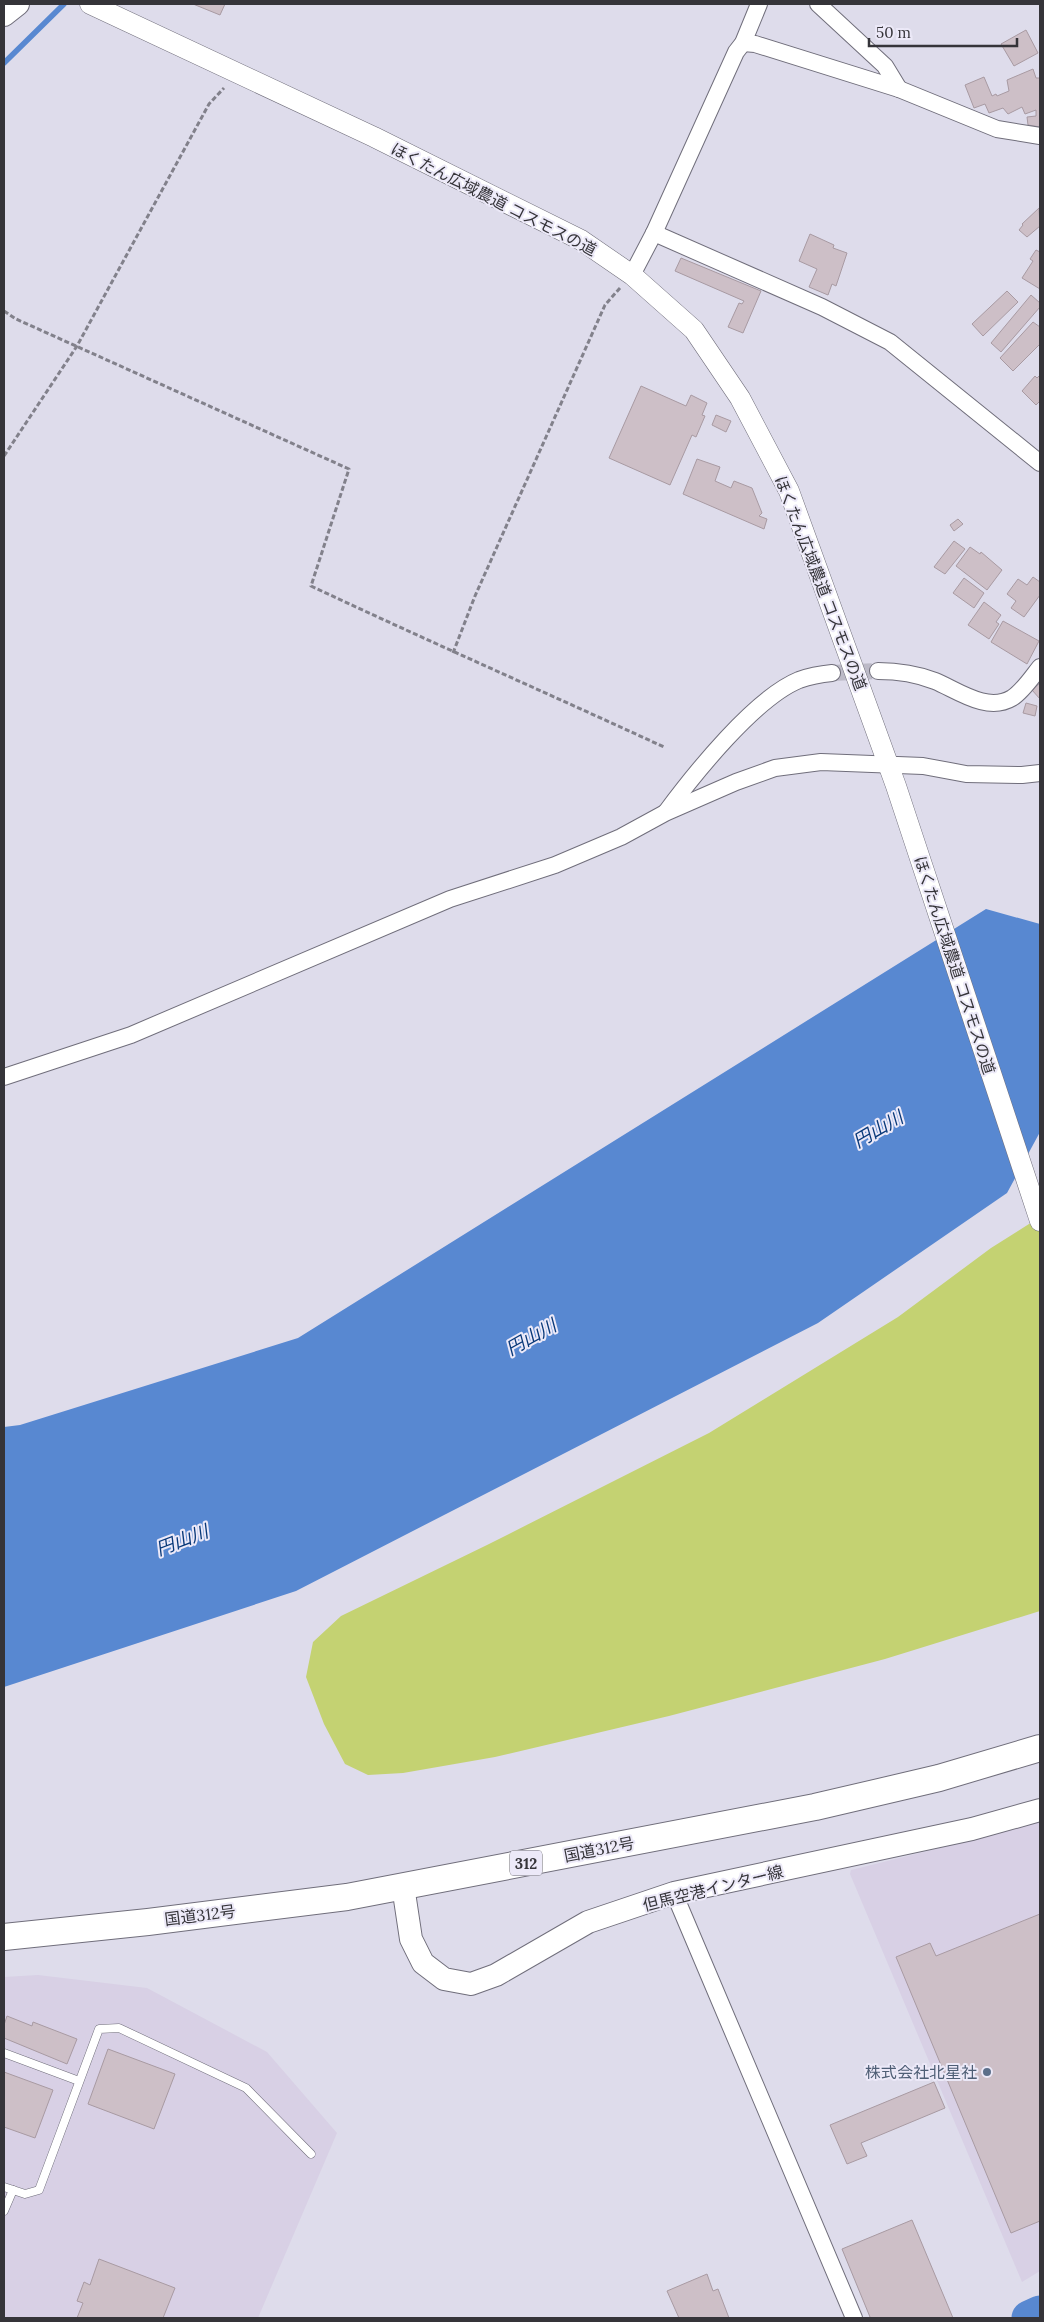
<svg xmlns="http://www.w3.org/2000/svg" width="1044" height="2322" font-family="Lora,'Noto Sans JP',serif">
<rect width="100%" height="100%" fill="#dedceb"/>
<g fill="#d8d0e5">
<polygon points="1040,1819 1040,2271 1022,2282 850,1874 851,1870 936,1849"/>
<polygon points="38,1975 147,1988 267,2052 337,2133 258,2318 4,2318 4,1977"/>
</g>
<polygon fill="#c4d272" points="1040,1217 1040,1611 885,1659 669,1716 495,1757 403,1773 368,1775 345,1764 324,1724 306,1677 313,1642 341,1616 487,1545 709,1433 898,1317 991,1248"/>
<polygon fill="#5888d1" points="986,909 1040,924 1040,1132 1007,1193 818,1323 296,1591 4,1687 4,1427 20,1425 298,1338"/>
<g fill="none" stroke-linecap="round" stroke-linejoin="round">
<polyline stroke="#5888d1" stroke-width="5.5" points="4,63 64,4"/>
<polyline stroke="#5888d1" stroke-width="35" points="1029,2318 1040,2313"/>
</g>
<g fill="#cdbfc7" stroke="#a89aa2">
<polygon points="193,4 225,4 220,15"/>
<polygon points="1026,30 1038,53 1014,66 1001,44"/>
<polygon points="1033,69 1036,78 1040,78 1040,127 1028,125 1027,117 1036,116 1036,110 1025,114 1022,107 1008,114 1003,108 989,113 985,104 974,108 965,85 984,77 992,96 996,94 997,96 1009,91 1007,80"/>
<polygon points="1039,208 1040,226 1027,237 1019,230 1023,225 1022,224"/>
<polygon points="810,234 834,245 833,248 847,253 836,286 832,284 828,295 809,287 817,269 799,261"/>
<polygon points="1036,250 1040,252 1040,289 1022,278 1033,261 1030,259"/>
<polygon points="681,258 761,291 743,333 728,327 739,303 742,304 744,301 675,271"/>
<polygon points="1007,291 1018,302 983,336 972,324"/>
<polygon points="1031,295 1040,303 1040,307 1001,352 991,343"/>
<polygon points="1033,322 1040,327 1040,347 1039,345 1013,371 1000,358"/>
<polygon points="1040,375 1040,401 1036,405 1022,391 1035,376 1037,378"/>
<polygon points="641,386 686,406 691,395 707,403 702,415 705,416 696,437 692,435 670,485 609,458"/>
<polygon points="716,415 731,421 726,432 712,425"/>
<polygon points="697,459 720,467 715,481 731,488 734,481 752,488 762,513 759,516 767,519 764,529 683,494"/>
<polygon points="958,519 963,524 954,531 950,525"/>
<polygon points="954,541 965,549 945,574 934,567"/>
<polygon points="970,547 980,554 981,552 1002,570 987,590 956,566"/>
<polygon points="1033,577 1040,582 1040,595 1024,617 1011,608 1016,601 1007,594 1018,579 1027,585"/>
<polygon points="964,578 984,593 974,608 953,593"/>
<polygon points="984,602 1001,615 996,622 999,624 989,639 968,625"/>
<polygon points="1003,621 1039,641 1027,664 991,642"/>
<polygon points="1040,683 1040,699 1032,690"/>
<polygon points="1026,703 1037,706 1035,716 1023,713"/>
<polygon points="1040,1914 1040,2221 1011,2233 896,1957 930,1943 936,1956"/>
<polygon points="7,2016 32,2026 33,2022 77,2039 67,2064 4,2038 4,2025"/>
<polygon points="108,2049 175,2074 154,2129 88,2104"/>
<polygon points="4,2072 53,2090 35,2138 4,2127"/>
<polygon points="934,2082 945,2108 861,2143 867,2156 847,2164 830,2125"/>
<polygon points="912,2220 953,2318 868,2318 870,2317 842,2249"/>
<polygon points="99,2259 175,2288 163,2318 77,2318 83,2303 77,2301 84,2282 90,2285"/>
<polygon points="707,2274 713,2291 718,2289 729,2318 679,2318 667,2291"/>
</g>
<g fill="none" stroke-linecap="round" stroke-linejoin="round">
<polyline stroke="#bcbac7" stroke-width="16" stroke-dasharray="16 8" stroke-linecap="butt" points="832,673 878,671"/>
<g stroke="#706e7b" stroke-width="9">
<g id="service">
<polyline points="4,2053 79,2081"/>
<polyline points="4,2187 25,2194 39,2190 99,2029 119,2028 246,2088 311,2154"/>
<polyline points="4,2211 13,2190"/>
</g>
</g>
<g stroke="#706e7b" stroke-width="18">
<g id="minor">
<polyline points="818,4 885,66 899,89"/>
<polyline points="743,43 755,44 899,89 997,129 1040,136"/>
<polyline points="654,233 822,307 890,342 1040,463"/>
<polyline points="632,275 654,233 736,52 743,43 759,4"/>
<path d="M 878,671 C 898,671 917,674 935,681 C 957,690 987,713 1012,698 C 1023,691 1032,677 1040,667"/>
<path d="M 666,812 C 695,773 755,698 799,680 C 810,676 821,674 832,673"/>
<polyline points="4,1077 131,1035 450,899 555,865 621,837 665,813 736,782 775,768 821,762 923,766 966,774 1022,775 1040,773"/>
<polyline points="674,1893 854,2318"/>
</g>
</g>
<g stroke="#706e7b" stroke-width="21">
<polyline id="tertiary" points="90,4 374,137 581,240 632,275 694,330 740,398 789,491 896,786 1040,1221"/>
</g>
<g stroke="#706e7b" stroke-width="24">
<g id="secondary">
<polyline points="4,15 18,4"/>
<polyline points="403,1886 411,1939 423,1963 444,1979 471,1984 496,1975 588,1922 674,1893 972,1829 1040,1810"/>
</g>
</g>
<g stroke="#706e7b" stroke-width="28">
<polyline id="trunk" points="4,1937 148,1922 347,1897 815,1807 939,1778 1040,1748"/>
</g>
<g stroke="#82818b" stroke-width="3" stroke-dasharray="5 2.5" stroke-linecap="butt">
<path d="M 4,311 L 16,319 L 349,469 L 311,586 C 428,641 547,693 664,747"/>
<polyline points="4,456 77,346 209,104 224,88"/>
<polyline points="453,653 475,596 605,305 620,288"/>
</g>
<use href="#service" stroke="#fff" stroke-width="8"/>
<use href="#minor" stroke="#fff" stroke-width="16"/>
<use href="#tertiary" stroke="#fff" stroke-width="20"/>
<use href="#secondary" stroke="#fff" stroke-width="22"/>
<use href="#trunk" stroke="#fff" stroke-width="26"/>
</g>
<circle fill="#5c6f8a" stroke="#ece9f8" stroke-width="2" cx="987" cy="2072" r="5"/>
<g text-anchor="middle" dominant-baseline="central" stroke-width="4" stroke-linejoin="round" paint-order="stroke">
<rect fill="#ece9f8" stroke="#6c6a72" stroke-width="1" x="510" y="1850.5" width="32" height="25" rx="4"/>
<g font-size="15" font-weight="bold" fill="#353439">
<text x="526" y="1863">312</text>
</g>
<g font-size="16" fill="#353439" stroke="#ece9f8">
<text transform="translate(494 199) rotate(27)">ほくたん広域農道 コスモスの道</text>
<text transform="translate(821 583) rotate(69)">ほくたん広域農道 コスモスの道</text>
<text transform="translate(955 965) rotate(72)">ほくたん広域農道 コスモスの道</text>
<text transform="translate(599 1849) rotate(-11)">国道312号</text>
<text transform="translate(713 1888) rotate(-14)">但馬空港インター線</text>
<text transform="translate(200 1915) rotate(-7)">国道312号</text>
</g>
<g font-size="16" fill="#4e5e75" stroke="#ece9f8" text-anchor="end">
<text x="977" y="2072">株式会社北星社</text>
</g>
<g font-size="18" font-style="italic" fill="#083879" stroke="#ece9f8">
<text transform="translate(878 1129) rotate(-30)">円山川</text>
<text transform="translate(531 1337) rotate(-29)">円山川</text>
<text transform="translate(182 1540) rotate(-21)">円山川</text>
</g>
</g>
<rect width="1044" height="2322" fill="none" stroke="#353439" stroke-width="10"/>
<path d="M869 38v8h148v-8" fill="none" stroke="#353439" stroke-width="2.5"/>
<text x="876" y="38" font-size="15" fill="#353439" stroke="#ece9f8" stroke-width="4" paint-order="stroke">50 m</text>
</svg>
